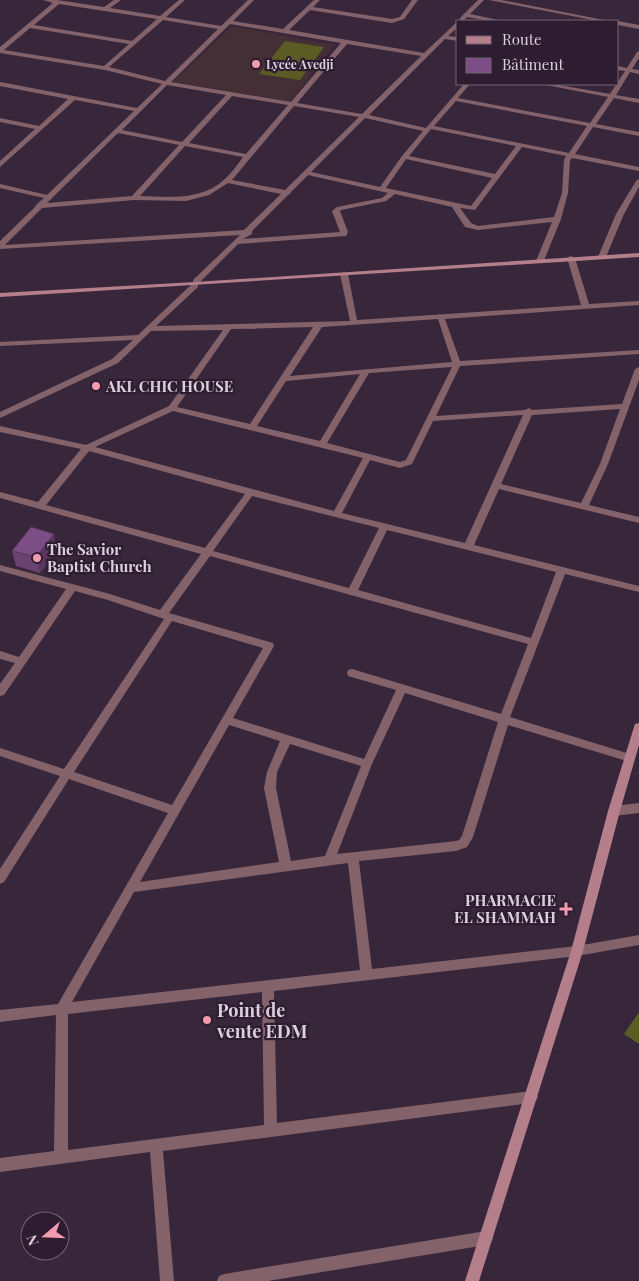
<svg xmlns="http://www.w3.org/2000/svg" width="639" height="1281" font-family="'Playfair Display',serif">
<rect width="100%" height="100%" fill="#38273b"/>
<polygon fill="#432f35" points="232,26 334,45 290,102 173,82"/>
<g fill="#5a5c23">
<polygon points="285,41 324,47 300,80 259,74"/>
<polygon points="639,1012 639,1044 624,1034"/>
</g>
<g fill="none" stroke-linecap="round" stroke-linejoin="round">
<g fill="#84626a" fill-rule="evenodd">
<path d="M 43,0 L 57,0 L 104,7 L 114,0 L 121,0 L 110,8 L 160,16 L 179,0 L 185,0 L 166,17 L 221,26 L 248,0 L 254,0 L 233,21 L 283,29 L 314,0 L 320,0 L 313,7 L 392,19 L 400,17 L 412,0 L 418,0 L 404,19 L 392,23 L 310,10 L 289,30 L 424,53 L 458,21 L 458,27 L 448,36 L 458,37 L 458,41 L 445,39 L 369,115 L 426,128 L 464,84 L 470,84 L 458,98 L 590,123 L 608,97 L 541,84 L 553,84 L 610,94 L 625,71 L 618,70 L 618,66 L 627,68 L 637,52 L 639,51 L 639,58 L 632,69 L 639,70 L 639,74 L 630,72 L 616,95 L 639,99 L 639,103 L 614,98 L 596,124 L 639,132 L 639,136 L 593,127 L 575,154 L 639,167 L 639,171 L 572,158 L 570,160 L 568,193 L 561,219 L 543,263 L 537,263 L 536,261 L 552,222 L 478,230 L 465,227 L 452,207 L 395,194 L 386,201 L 341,210 L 340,211 L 348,232 L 346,236 L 238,244 L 198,284 L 198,287 L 156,326 L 350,321 L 340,274 L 344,272 L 348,274 L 357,320 L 581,305 L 567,258 L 571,256 L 575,258 L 589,304 L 639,301 L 639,305 L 445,319 L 460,361 L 639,350 L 639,354 L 460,366 L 436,416 L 525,410 L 529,408 L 532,410 L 622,404 L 635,369 L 639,367 L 639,380 L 608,464 L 589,505 L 639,517 L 639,523 L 499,489 L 474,545 L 639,586 L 639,592 L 565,574 L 510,717 L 630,754 L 634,755 L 635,758 L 634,761 L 630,762 L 508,725 L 473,837 L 467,847 L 456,851 L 359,861 L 372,969 L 577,946 L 639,935 L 639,945 L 577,956 L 274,991 L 277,1123 L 531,1091 L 536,1093 L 538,1097 L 536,1101 L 531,1103 L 163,1151 L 174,1281 L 160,1281 L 150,1152 L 0,1172 L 0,1158 L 54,1151 L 56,1015 L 0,1022 L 0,1010 L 58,1004 L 168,813 L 69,779 L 4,882 L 0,884 L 0,869 L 60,776 L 0,756 L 0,748 L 64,769 L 164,619 L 108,600 L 75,591 L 4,695 L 0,696 L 0,684 L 15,663 L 0,659 L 0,651 L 19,657 L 66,589 L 0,571 L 0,565 L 110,594 L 160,610 L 201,554 L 0,498 L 0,492 L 38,502 L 81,449 L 0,432 L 0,426 L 86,445 L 169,406 L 223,330 L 151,331 L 118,363 L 0,418 L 0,412 L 112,359 L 133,340 L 0,346 L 0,342 L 138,335 L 193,283 L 193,280 L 240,235 L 0,249 L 0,241 L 35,207 L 36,205 L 44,198 L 0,188 L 0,184 L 47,195 L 134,111 L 75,100 L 0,167 L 0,161 L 35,129 L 0,122 L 0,118 L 39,126 L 68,99 L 0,86 L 0,82 L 137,108 L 162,84 L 105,70 L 0,53 L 0,47 L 53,3 ZM 59,4 L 157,19 L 132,41 L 34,25 ZM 163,20 L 218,29 L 165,81 L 109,67 ZM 230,24 L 341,43 L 291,102 L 171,82 ZM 30,28 L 129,44 L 104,66 L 4,50 ZM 347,44 L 421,56 L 362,114 L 297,103 ZM 167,85 L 226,95 L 182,142 L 122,130 ZM 232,96 L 288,105 L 246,154 L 189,143 ZM 456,101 L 587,126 L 569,153 L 434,126 ZM 294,106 L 359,117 L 285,190 L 232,180 ZM 365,118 L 423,131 L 402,156 L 380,187 L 311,172 ZM 431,129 L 516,146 L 495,174 L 409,156 ZM 118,133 L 179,145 L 132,196 L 47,203 ZM 185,146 L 243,157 C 238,164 232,172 226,178 C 202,201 170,197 140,196 ZM 522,147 L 566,156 L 564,160 L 562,193 L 554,217 L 478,226 L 471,223 L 460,208 L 475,210 ZM 406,159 L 492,178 L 471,206 L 386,188 ZM 308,175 L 388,193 L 382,198 L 337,207 L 332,211 L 340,232 L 243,239 L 252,234 L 252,231 L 288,195 L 290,194 L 291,192 ZM 228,183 L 281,194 L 244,230 L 5,245 L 42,208 L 134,200 L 186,201 L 209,195 ZM 438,319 L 452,362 L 290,376 L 322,327 ZM 313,327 L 250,424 L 177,407 L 231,329 ZM 452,367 L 406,460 L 400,462 L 327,443 L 369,373 ZM 360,374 L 320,441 L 257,426 L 286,381 ZM 620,409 L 600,464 L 581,503 L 501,484 L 532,415 ZM 173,411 L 363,458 L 334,511 L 95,447 ZM 523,415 L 465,543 L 342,513 L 370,460 L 400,468 L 412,464 L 433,421 ZM 89,451 L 245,494 L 205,548 L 46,505 ZM 252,496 L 379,528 L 349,588 L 213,551 ZM 387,530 L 556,572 L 531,638 L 358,590 ZM 210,556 L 528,644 L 501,714 L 352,669 L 348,670 L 347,673 L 348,676 L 396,690 L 364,759 L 233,718 L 274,646 L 273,643 L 169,613 ZM 172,621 L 263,648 L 172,805 L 74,772 ZM 405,693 L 498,722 L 462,836 L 459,840 L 456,841 L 337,854 L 372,764 ZM 229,725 L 280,741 L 267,772 L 264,788 L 279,862 L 140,882 ZM 290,744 L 361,766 L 325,856 L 291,861 L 276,788 L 277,772 ZM 348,863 L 360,970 L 72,1002 L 134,892 ZM 262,992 L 264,1125 L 68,1150 L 68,1014 Z"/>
<polygon points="478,0 484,0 470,14 498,20 499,21 489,21 467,17 464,20 460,20 460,18"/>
<polygon points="489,0 501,0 609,21 598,21"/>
<polygon points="618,21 639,25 639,29 618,25"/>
<polygon points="639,179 639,187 624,214 606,257 605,259 599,259 598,257 616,214 636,181"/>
<polygon points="639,803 639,813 614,816 610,814 608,811 610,808 614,806"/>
<polygon points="486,1231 491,1233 493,1238 491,1243 486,1245 268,1281 217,1281 219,1276 224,1274"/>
</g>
<g fill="#b57e8b" fill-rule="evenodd">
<polygon points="639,253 639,257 0,297 0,293 195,282"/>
<polygon points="639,723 639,745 620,811 583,951 479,1281 465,1281 571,951 608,811 634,727 635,724"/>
</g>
</g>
<polygon fill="#6c4272" points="57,550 40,573 16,566 12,551"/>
<polygon fill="#58365d" points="54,534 57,550 40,573 36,557"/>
<polygon fill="#7d4d85" stroke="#58365d" points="31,527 54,534 36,557 12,551"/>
<g fill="#f29aaf" stroke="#2e1d31" stroke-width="2">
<circle cx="256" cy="64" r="5"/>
<circle cx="96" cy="386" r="5"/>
<circle cx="37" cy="558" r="5"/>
<path d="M563.5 901.5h5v5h5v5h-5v5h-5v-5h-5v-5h5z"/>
<circle cx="207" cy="1020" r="5"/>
</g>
<g text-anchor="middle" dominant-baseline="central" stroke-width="4.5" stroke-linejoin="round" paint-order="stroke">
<g font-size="12" font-weight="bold" fill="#dbcfdc" stroke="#2e1d31" text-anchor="start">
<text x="266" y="64">Lycée Avedji</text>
</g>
<g font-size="15" font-weight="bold" fill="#dbcfdc" stroke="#2e1d31" text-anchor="start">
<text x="106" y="386">AKL CHIC HOUSE</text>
<text x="47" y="549">The Savior<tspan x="47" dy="17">Baptist Church</tspan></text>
<text x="556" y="900" text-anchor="end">PHARMACIE<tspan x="556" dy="17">EL SHAMMAH</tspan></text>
</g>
<g font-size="18" font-weight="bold" fill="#dbcfdc" stroke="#2e1d31" text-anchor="start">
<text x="217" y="1010">Point de<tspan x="217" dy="21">vente EDM</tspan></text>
</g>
</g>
<rect x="456" y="20" width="162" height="65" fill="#2e1d31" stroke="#736475"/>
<rect x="466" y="36" width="25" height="8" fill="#b57e8b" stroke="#736475"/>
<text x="502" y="45" font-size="15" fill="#dbcfdc">Route</text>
<rect x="466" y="58" width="25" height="15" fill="#7d4d85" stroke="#736475"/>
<text x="502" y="70" font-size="15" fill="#dbcfdc">Bâtiment</text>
<g transform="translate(45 1236) rotate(251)"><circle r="24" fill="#2e1d31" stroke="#736475"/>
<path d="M0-4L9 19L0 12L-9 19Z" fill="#f29aaf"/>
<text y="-8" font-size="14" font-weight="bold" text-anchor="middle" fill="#dbcfdc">N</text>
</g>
</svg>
